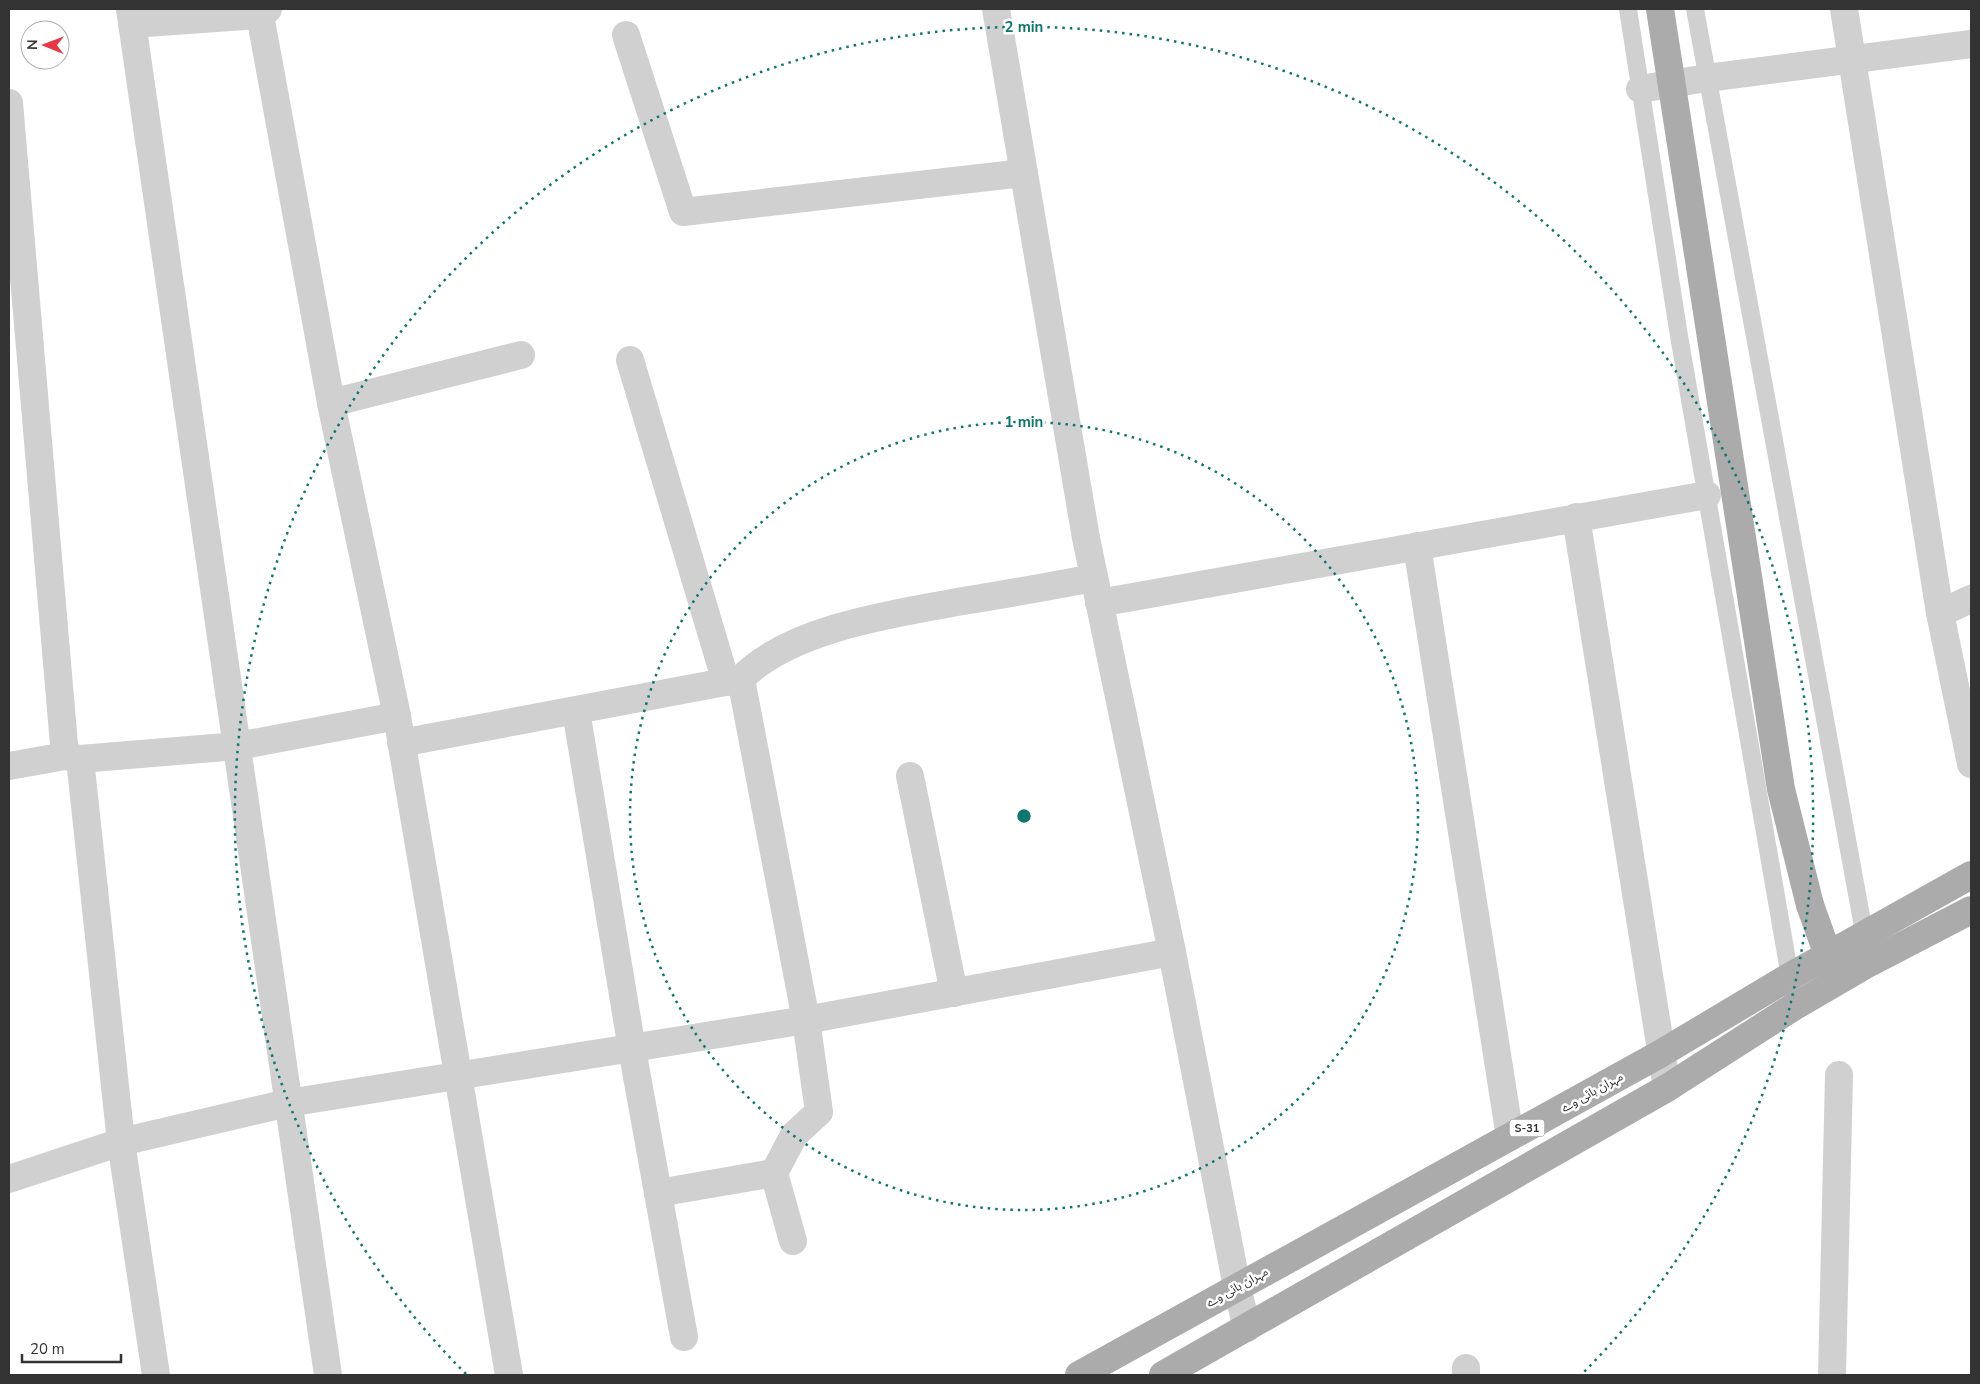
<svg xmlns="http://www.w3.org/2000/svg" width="1980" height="1384" font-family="'Nunito Sans','Noto Sans Arabic',sans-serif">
<rect width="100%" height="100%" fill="#fff"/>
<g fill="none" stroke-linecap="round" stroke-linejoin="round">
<g stroke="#d0d0d0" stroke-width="18">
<polyline points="1628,9 1679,336 1795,1006"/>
<polyline points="1695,9 1866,943"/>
</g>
<g stroke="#d0d0d0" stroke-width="28">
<polyline points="130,9 328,1375"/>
<polyline points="996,9 1086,538 1172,952 1237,1287 1247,1328"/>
<polyline points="1844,9 1940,613 1971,764"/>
<polyline points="260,15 331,403 397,716 509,1375"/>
<polyline points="132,24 260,15 268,9"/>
<polyline points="626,35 683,212 1024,173"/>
<polyline points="1640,89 1707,78 1971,44"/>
<polyline points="9,103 65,756"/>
<polyline points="630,360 726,682"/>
<polyline points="331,403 521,355"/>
<polyline points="1576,517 1667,1088"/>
<polyline points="1417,546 1510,1137"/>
<polyline points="1099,603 1707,495"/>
<polyline points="1940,613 1971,599"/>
<polyline points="741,679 806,1020 819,1112 794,1135 774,1173 793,1241"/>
<polyline points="576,711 632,1049 684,1337"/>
<path d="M 401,743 L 741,679 C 789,628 897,613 963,601 C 1007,594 1051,586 1094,578"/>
<polyline points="80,759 121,1142 156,1375"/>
<polyline points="9,766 65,756 80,759 238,746 397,716"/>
<polyline points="910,776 954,993"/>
<polyline points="9,1179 121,1142 288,1103 806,1020 1172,952"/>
<polyline points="658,1193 774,1173"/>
<polyline points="1466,1375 1466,1368"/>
<polyline points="1832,1375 1839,1075"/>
</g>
<g stroke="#ababab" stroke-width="28">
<polyline points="1810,905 1828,955 1831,973"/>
<polyline points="1079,1375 1660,1054 1789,977 1971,875"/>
<polyline points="1163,1375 1667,1088 1795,1006 1869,963 1971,910"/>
</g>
<polyline stroke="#ababab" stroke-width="28" points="1660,9 1781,789 1810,905"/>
</g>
<g fill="none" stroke="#0f766e" stroke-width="2.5" stroke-dasharray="2.5 5">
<circle cx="1024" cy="816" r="394"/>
<path d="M466 1374A789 789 0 1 1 1582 1374"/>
</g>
<g text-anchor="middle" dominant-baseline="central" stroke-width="5" stroke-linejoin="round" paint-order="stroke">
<rect fill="#fff" stroke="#707070" stroke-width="1" x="1509.5" y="1119.5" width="35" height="17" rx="4"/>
<g font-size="11" font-weight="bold" fill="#333">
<text x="1527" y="1128">S-31</text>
</g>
<g font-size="12" fill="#333" stroke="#fff">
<text transform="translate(1592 1092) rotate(-29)">مہران ہائی وے</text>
<text transform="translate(1237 1287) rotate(-29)">مہران ہائی وے</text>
</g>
</g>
<circle cx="1024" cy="816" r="8" fill="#0f766e" stroke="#fff" stroke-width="2.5"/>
<g font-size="15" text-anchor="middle" font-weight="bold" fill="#0f766e" stroke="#fff" stroke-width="5" stroke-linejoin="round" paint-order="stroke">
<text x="1024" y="32">2 min</text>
<text x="1024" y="427">1 min</text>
</g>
<rect width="1980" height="1384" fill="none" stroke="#333333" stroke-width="20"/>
<g transform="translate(45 45) rotate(271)"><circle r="24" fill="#ffffff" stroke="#adadad"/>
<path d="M0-4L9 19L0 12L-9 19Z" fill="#e63946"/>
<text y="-8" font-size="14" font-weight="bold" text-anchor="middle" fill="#333333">N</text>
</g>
<path d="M22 1354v8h99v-8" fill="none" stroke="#333333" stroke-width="2.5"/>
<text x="30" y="1354" font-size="15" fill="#333333" stroke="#ffffff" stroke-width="4" paint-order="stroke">20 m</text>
</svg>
